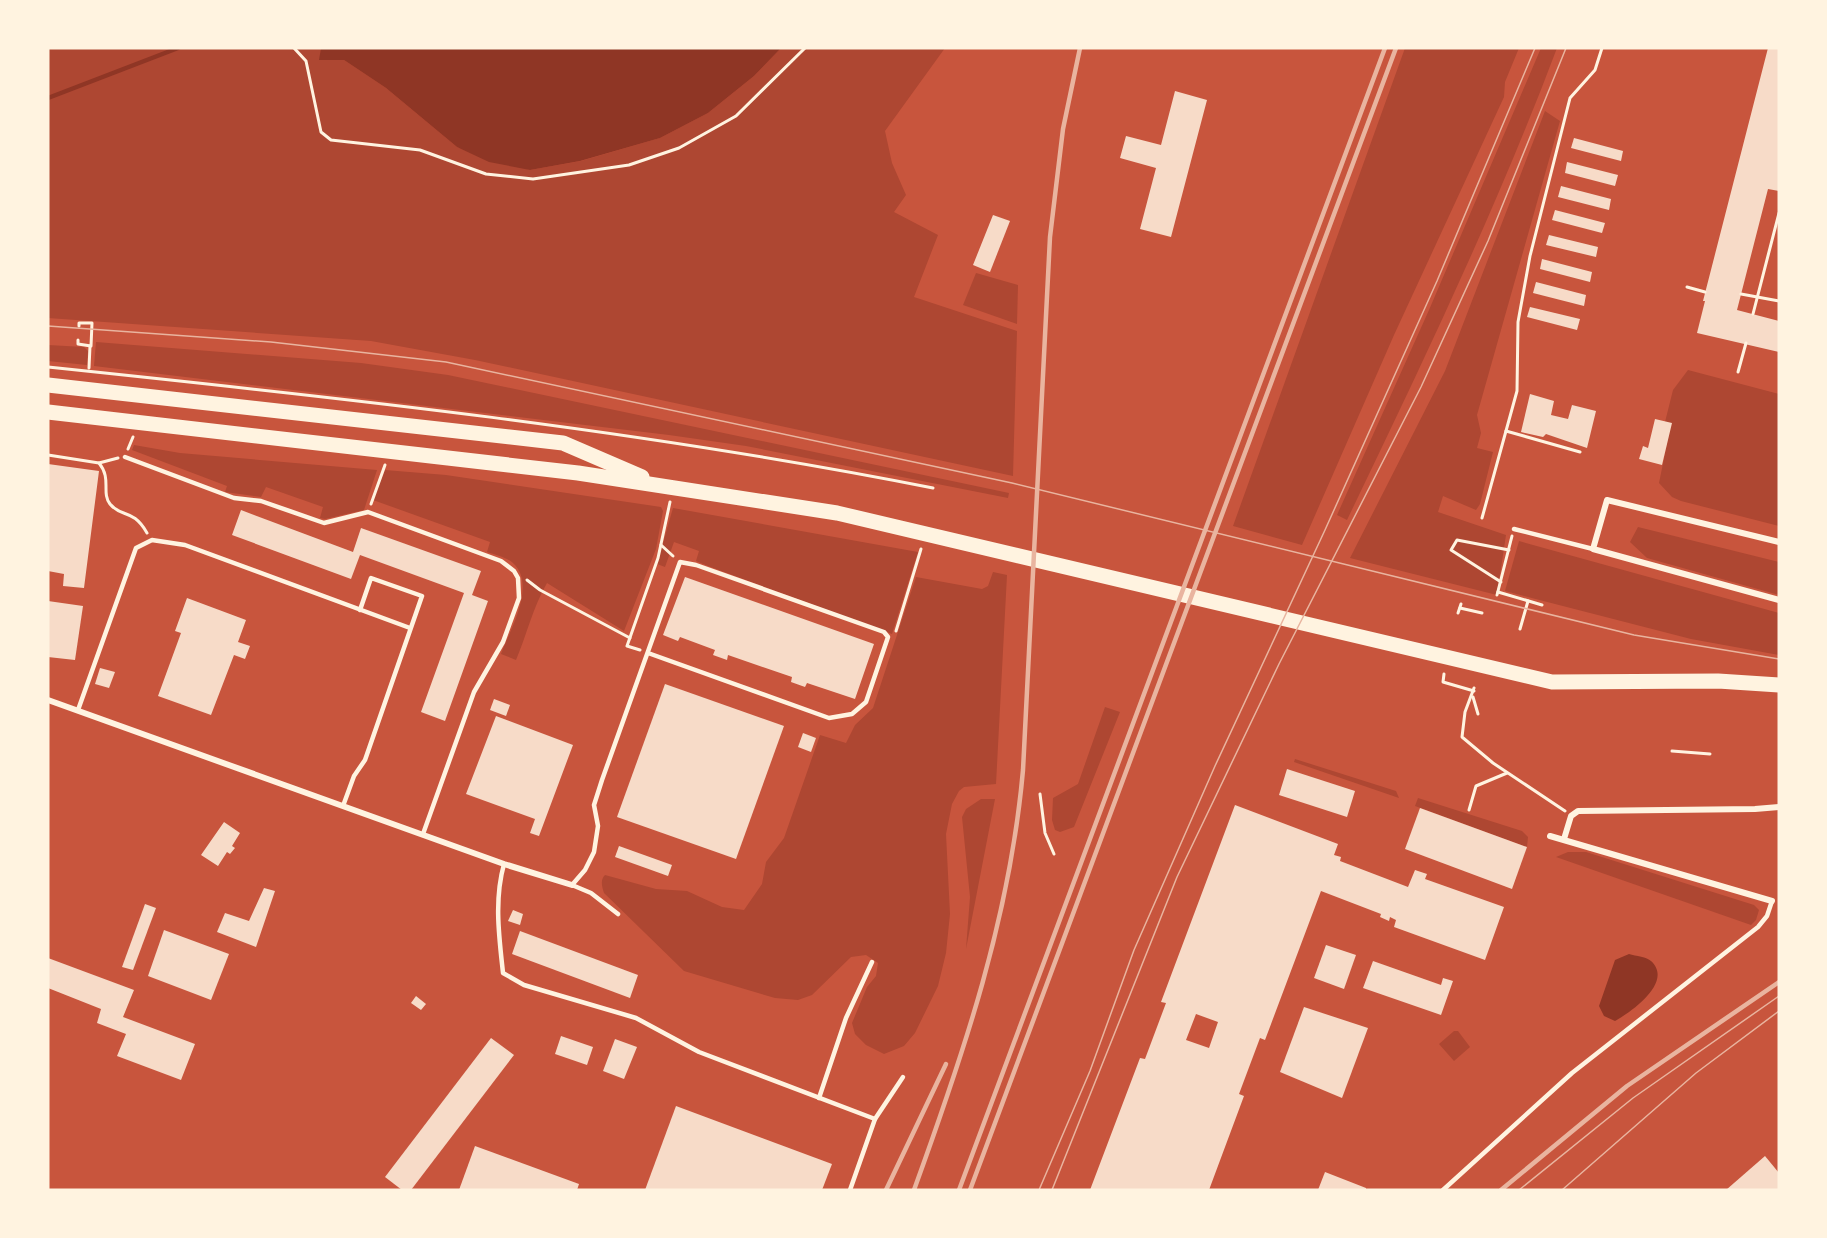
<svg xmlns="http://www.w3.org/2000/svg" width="1827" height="1238" font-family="'PT Sans',sans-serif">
<rect width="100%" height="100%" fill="#c8553d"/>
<g fill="#ae4732">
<polygon points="48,48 321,48 320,60 344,60 386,88 457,147 530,170 581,161 660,138 708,113 754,76 781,48 945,48 885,131 892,163 906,195 894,212 938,235 914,297 1017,331 1013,476 475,360 371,341 48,318"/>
<polygon points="1405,48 1519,48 1505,82 1504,97 1394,335 1302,545 1233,526"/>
<path d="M 1541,48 L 1557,48 C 1496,210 1422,364 1347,520 L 1337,515 L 1429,310 Z"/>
<polygon points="1545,111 1560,121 1477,415 1481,433 1477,448 1493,452 1480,504 1476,510 1443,496 1438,512 1506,535 1497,595 1350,558 1445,371"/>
<polygon points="976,273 1018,285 1017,324 963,305"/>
<polygon points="96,342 361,363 448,375 1009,493 1008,498 746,446 669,435 94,366"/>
<polygon points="48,345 84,347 88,351 87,365 48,361"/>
<polygon points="1688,370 1779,394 1779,526 1681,501 1672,497 1659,483 1671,424 1665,422 1673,390"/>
<polygon points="134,445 180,453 377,470 364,510 325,519 320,518 323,507 266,487 261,497 225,492 227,486 132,450"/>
<path d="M 385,470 L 446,475 L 661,507 L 663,511 L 656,549 L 624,631 L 547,583 C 533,607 527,634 516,660 L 501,654 C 510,630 537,585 513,563 C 506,557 496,555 487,552 L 490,542 L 373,500 Z"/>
<polygon points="673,508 918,552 892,634 708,566 696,561 699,551 674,542 665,567 657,564"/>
<polygon points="1638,527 1779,562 1779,595 1647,558 1630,542"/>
<polygon points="1519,541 1779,613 1779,655 1691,639 1505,591"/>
<path d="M 993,572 L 1007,575 L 996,784 L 964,787 L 959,791 L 952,804 L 946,834 L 950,914 L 946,953 L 938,986 L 915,1033 L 904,1046 L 884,1054 L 866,1045 L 855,1034 L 852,1023 L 867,987 L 876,976 L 878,963 L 866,955 L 851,957 L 812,995 L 798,1000 L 775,998 L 684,971 L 604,893 C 602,887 600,880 605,875 L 656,889 L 687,891 L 722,907 L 744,910 L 762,884 L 766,862 L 784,838 L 820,735 L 846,743 L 855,725 L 873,708 L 916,577 L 982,589 L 988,586 Z"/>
<polygon points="1105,707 1120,712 1074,827 1060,832 1055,830 1052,820 1053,798 1078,784"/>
<polygon points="1295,759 1396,791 1399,798 1294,762"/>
<polygon points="1418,798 1522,831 1528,837 1527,847 1415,806"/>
<polygon points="981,799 995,799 966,949 970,897 962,817 966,809"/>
<polygon points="1568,852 1586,852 1754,905 1759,910 1756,920 1751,925 1556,857"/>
<polygon points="1454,1031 1458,1031 1470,1047 1454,1061 1439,1044"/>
</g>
<g fill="#8f3625">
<polygon points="321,48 781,48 754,76 708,113 660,138 580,161 530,170 489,162 457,147 386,88 344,60 319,60"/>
<path d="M 1629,954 C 1636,956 1647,957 1651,961 C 1674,982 1631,1012 1615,1021 L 1604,1016 L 1599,1006 L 1615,960 Z"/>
</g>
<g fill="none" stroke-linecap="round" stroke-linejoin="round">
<polyline stroke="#8f3625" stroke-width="4.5" points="48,98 178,48"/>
</g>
<g fill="#f7dbc8" fill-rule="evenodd">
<polygon points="1768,48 1779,48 1779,191 1768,189 1737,310 1779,321 1779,352 1697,333 1705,301 1703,301"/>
<polygon points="1175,91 1207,100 1171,237 1140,229 1156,168 1120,158 1126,136 1161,145"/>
<polygon points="1574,138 1623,151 1621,161 1571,148"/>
<polygon points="1567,162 1618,175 1615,186 1565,173"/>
<polygon points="1561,186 1611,199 1609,210 1558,197"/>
<polygon points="1555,210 1605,223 1602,233 1552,220"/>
<polygon points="993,215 1010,221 990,272 973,265"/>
<polygon points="1549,235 1598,247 1596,257 1546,245"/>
<polygon points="1542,259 1592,272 1590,282 1540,269"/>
<polygon points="1536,282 1586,295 1584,306 1533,293"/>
<polygon points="1530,307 1580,319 1577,330 1527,317"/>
<polygon points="1530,394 1554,401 1551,415 1568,419 1572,405 1596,411 1587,448 1546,434 1543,437 1521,432"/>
<polygon points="1655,419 1672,423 1662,465 1639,459 1643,446 1648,448"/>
<polygon points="48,464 99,471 84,588 63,586 64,574 48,571"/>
<polygon points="241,510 353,552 361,528 481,571 472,595 488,601 445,721 421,712 464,593 360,555 351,579 232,535"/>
<polygon points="685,577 874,644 855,699 807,683 805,687 791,682 792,677 728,655 727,660 713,655 715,650 680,637 678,641 663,635"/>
<polygon points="187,598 246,620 238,642 250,646 245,659 234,655 211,715 158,696 181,633 175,631"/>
<polygon points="48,601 83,606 75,660 48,657"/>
<polygon points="100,668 115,672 109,688 95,684"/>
<polygon points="665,684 784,726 736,859 617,817"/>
<polygon points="494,699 510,705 506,716 490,710"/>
<polygon points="496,716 573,745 539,836 530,833 535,819 466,794"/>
<polygon points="803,733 816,738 811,752 798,747"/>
<polygon points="1287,769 1355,791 1347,817 1279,795"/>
<path d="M 1235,805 L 1338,844 L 1334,855 L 1341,857 L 1340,861 L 1408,887 L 1415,870 L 1427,874 L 1425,879 L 1504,907 L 1485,960 L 1394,927 L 1396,920 L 1390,917 L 1389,921 L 1380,917 L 1381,914 L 1321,891 L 1265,1040 L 1260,1038 L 1239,1094 L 1244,1096 L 1209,1190 L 1090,1190 L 1140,1058 L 1145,1059 L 1166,1003 L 1161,1002 ZM 1196,1014 L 1218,1022 L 1209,1048 L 1186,1040 Z"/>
<polygon points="1420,808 1527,847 1512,889 1405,849"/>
<polygon points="224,822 240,833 232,846 235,848 230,854 227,852 218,866 201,855"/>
<polygon points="619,846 672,865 668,876 615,857"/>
<polygon points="264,888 275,891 256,947 217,932 225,913 249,921"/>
<polygon points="145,904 156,908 133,970 122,967"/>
<polygon points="513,910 523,914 520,925 508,921"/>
<polygon points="164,930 229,954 211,1000 148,976"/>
<polygon points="520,931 638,975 630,998 512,954"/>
<polygon points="1326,945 1356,955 1344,989 1314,978"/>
<polygon points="48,958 134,990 123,1017 195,1044 181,1080 117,1056 126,1034 97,1023 101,1009 48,988"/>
<polygon points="1373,961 1441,985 1443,978 1453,981 1441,1015 1363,988"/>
<polygon points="416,996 426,1004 421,1010 411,1003"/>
<polygon points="1304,1007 1368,1028 1342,1098 1280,1072"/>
<polygon points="561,1036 593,1047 587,1065 555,1054"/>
<polygon points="491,1038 514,1055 411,1190 402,1190 385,1177"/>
<polygon points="615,1039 637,1047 624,1079 603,1071"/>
<polygon points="676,1106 832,1164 822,1190 645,1190"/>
<polygon points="475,1146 579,1184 577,1190 459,1190"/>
<polygon points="1765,1156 1779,1173 1779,1190 1726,1190"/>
<polygon points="1325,1172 1366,1188 1366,1190 1318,1190"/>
</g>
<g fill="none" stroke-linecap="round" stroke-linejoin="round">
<g stroke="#fff3e0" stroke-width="3">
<polyline points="294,48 306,61 321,132 331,140 420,150 486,174 533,179 629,165 679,148 736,116 805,48"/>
<polyline points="1687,287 1705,292"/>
<polyline points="1741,294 1779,301"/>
<polyline points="1753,314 1779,213"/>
<polyline points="78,340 78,344 91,346 92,323 79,323 79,326"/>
<path d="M 48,367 C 344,398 641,430 933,488"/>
<polyline points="89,368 90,346"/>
<polyline points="1738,372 1746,343"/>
<polyline points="1506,431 1580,452"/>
<polyline points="128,449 133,437"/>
<polyline points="48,455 99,463 118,458"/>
<path d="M 99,463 C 112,479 101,492 110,504 C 121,518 133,508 147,533"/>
<polyline points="371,504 385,465"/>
<polyline points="1482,518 1517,391 1518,322 1530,256 1570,98 1595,70 1602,48"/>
<polyline points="661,545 673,556"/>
<polyline points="527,580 540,590 630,638"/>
<polyline points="1501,582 1451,550 1457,540 1509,550"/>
<polyline points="1498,592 1542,605"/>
<polyline points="1497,595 1512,536"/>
<polyline points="1460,608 1482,613"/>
<polyline points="1458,613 1461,604"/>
<polyline points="1520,629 1528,601"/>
<polyline points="896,631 921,549"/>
<polyline points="640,650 627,646 658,558 670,502"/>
<polyline points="1444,674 1443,682 1474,691"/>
<polyline points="1474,688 1465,712 1462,737 1493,763 1565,811"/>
<polyline points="1473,697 1478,714"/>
<polyline points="1672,751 1710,754"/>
<polyline points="1040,794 1045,833 1054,854"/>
<polyline points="1469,810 1476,786 1507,773"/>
</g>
<g stroke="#fff3e0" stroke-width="4.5">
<polyline points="125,457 234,498 261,501 324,523 368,512 501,561 514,571 518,578 519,598 503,642 474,692 423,834"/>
<polyline points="1514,529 1593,549"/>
<polyline points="78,710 136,548 152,540 185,545 410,628"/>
<polyline points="343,806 354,776 365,760 422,596 371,578 360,610"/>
<path d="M 504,864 C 494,900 499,936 503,973 L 524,985 L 636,1018 L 699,1052 L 875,1119"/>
<polyline points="618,914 591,893 572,885 585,870 594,852 598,826 594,805 602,780 680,562 696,565 884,632 888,637 866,702 852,714 829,718 648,653"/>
<polyline points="819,1098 846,1018 872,962"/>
<polyline points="850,1190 875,1119 903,1077"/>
<polyline points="1443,1190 1572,1073 1758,927 1767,916 1772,901"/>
</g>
<g stroke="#fff3e0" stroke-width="6">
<polyline points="1779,542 1607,500 1593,549 1779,600"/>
<polyline points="48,700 504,864 572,885"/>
<polyline points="1550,836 1772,901"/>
<polyline points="1564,839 1571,816 1578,811 1755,809 1779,807"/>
</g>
<g stroke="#fff3e0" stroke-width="15">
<polyline points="48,385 563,443 642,477"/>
<polyline points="48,412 578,473 837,513 1552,682 1718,681 1779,685"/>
</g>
<g stroke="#e9b49f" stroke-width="1.5">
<polyline points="48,326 271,342 446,362 1012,483 1634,635 1779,659"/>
<polyline points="1039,1190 1090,1071 1134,950 1215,766 1325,530 1437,281 1535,48"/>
<polyline points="1052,1190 1177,877 1279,664 1421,387 1488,241 1566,48"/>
<polyline points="1519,1190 1633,1098 1779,996"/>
<polyline points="1562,1190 1696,1073 1779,1011"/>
</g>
<g stroke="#e9b49f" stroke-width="4.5">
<polyline points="886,1190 946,1064"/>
<path d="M 914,1190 C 964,1052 1010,917 1023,770 L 1050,237 L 1063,129 L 1080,48"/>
<polyline points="959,1190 1385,48"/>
<polyline points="970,1190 1396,48"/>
<polyline points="1501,1190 1627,1086 1779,982"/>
</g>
</g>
<rect width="1827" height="1238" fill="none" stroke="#fff3e0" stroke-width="99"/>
</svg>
